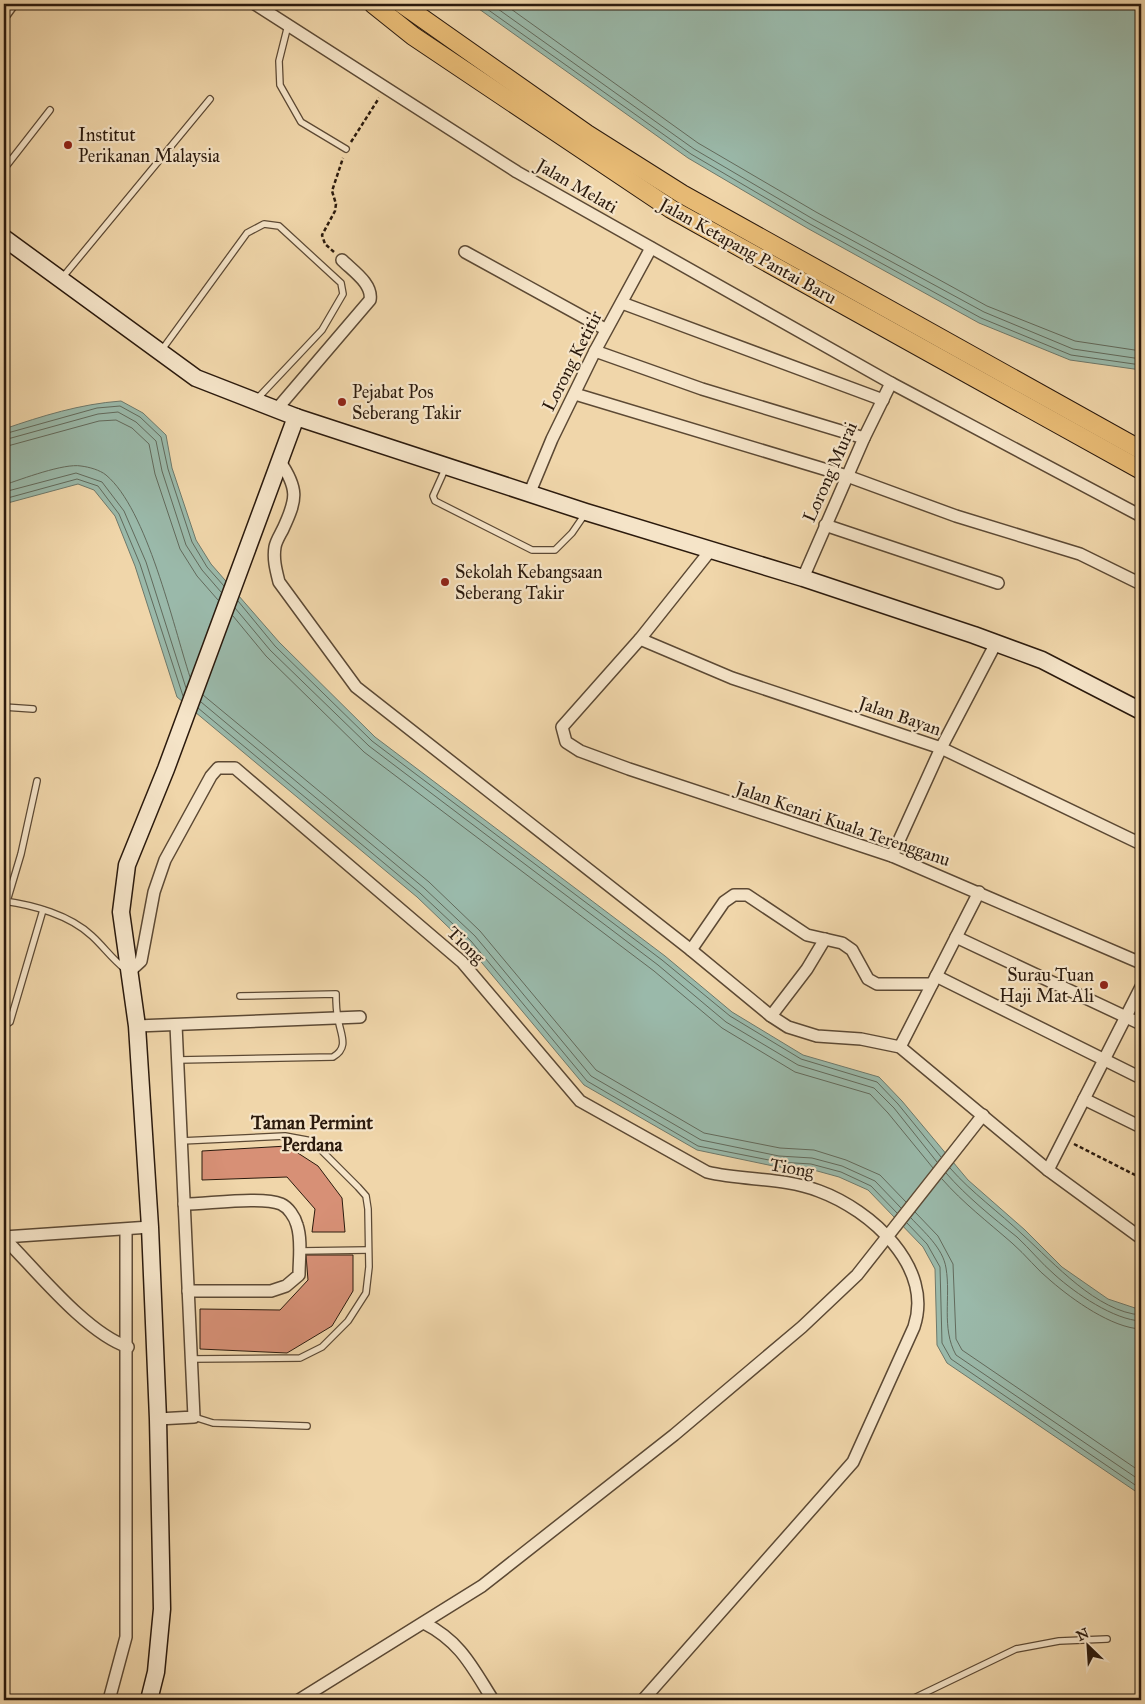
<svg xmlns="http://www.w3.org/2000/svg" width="1145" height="1704" font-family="'IM FELL Great Primer',serif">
<rect width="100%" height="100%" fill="#f0d6aa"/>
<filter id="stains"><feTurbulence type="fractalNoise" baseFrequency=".004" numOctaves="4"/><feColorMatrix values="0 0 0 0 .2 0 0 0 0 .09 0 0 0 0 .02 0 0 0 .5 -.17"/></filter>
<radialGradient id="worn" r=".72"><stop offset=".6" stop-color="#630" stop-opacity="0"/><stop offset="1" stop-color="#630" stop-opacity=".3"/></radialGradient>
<g fill="#9ab9aa" stroke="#6e796b">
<polygon points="472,4 1141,4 1141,370 1070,360 979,323 807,228 688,158"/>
<path d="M 121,401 L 143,413 L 166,435 L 172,468 L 196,540 L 211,564 L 279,642 L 375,737 L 665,956 L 732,1012 L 803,1055 L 879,1077 L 902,1101 L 968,1180 L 1025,1230 L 1062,1267 L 1108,1299 L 1141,1310 L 1141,1495 L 947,1363 L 937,1345 L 935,1269 L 923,1247 L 868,1190 L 839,1177 L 810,1169 L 778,1167 L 697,1150 L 584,1085 L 467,945 L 417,897 L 177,697 L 135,566 L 115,516 L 94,490 L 78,484 L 4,504 L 4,429 C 42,416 80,404 121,401 Z"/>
</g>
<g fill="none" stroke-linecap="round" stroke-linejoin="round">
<g stroke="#626a5c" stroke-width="1">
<polyline points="480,4 691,154 810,224 981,318 1071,355 1141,365"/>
<polyline points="491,4 694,149 813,219 984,312 1073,349 1141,359"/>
<polyline points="504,4 698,143 816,212 987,306 1075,341 1141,351"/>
<polyline points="4,434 97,408 120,406 140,417 161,437 168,469 192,542 207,567 224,586"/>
<polyline points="4,440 98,414 118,412 136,422 156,441 162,471 186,545 202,570 221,592"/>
<polyline points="4,447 99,421 116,420 132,428 149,444 155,474 180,549 197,576 218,600"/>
<path d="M 4,485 C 22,479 64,463 81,466 C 89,467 100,470 106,475 C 147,509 173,625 190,677"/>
<polyline points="4,492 76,473 102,482 124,511 146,562 186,688"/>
<polyline points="4,499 77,479 98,486 119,514 140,564 183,696"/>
<polyline points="238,601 275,646 372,741 662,960 730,1016 801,1059 877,1082 898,1104 941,1157"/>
<polyline points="235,608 270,650 369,746 658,965 726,1022 798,1065 874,1088 894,1108 937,1162"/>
<polyline points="233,616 266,656 364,752 654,971 722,1028 795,1072 870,1094 888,1113 933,1168"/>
<polyline points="203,695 429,882 480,931 596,1070 704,1133 780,1148 814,1150 846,1160 880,1175 906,1202"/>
<polyline points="201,702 424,888 475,936 591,1076 701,1140 779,1156 812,1158 842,1166 875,1181 901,1208"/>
<polyline points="198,708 420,893 471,941 587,1081 698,1146 779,1162 811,1164 841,1172 871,1186 897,1213"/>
<path d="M 950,1168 C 972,1193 999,1212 1023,1235 C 1054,1263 1097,1312 1141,1315"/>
<path d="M 946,1173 C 967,1197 992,1217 1017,1237 C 1030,1249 1041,1263 1055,1275 C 1075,1293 1114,1320 1141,1321"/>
<path d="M 942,1179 C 963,1203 988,1222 1012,1243 C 1026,1255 1037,1270 1051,1281 C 1073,1300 1112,1328 1141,1329"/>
<polyline points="915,1212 938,1236 953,1264 956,1339 962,1350 1141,1472"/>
<path d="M 911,1218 C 924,1232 943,1248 946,1268 C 951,1297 941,1328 956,1355 L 1141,1481"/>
<polyline points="907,1223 927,1244 940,1267 942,1343 951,1359 1141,1489"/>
</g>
</g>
<g fill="#d79076" stroke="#2b1a0d">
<polygon points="287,1146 318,1166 342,1198 345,1232 312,1232 315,1209 287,1177 202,1180 202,1151"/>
<polygon points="306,1255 353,1255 353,1291 332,1326 287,1353 200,1349 200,1309 280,1310 308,1280"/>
</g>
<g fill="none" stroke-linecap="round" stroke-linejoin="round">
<g stroke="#5c4934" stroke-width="8">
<g id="lane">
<polyline points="288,25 279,61 280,85 301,122 346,149"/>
<polyline points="4,169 50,110"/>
<polyline points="62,278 210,99"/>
<polyline points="161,351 247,233 264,224 279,226 341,283 343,294 322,330 256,400"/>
<polyline points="446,467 433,496 435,501 532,550 555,550 572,533 585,514"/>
<polyline points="4,707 33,709"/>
<path d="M 4,901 C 33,905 70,915 92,936 C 104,947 112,959 125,969"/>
<polyline points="7,901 21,854 37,781"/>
<polyline points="4,1026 10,1022 43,910"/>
<path d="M 178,1060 L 333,1057 C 350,1047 340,1034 338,1018 C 336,1010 336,1002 336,994 L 240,996"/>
<polyline points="181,1141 285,1136 312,1141 358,1187 366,1196 368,1209 369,1267 366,1293 348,1321 322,1347 300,1358 191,1359"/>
<polyline points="300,1251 368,1250"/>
<polyline points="194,1417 213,1423 307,1426"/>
<polyline points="910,1700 1016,1649 1059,1641 1107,1639"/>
</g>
</g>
<g stroke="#5c4934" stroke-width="14">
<g id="street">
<polyline points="255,4 517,172 891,383 1141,516"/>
<polyline points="4,15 12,4"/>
<polyline points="465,252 605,329"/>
<polyline points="622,303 883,400"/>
<polyline points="595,351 702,389 864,438"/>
<polyline points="575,394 847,476 956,516 1080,554 1141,584"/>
<path d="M 276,410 L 370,300 C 373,284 353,271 342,260"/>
<path d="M 279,460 C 299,489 297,499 283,529 C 280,535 276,541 275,547 C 273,559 276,570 279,582 L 356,687 L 691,950 L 771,1016 L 788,1027 L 817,1036 L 861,1039 L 900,1047 L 1048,1170 L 1141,1238"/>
<polyline points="530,492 552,439 595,351 651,248"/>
<polyline points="825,525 998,583"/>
<polyline points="710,551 640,639 562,727 566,742 580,751 629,769 892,856 1141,963"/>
<polyline points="803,578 864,438 891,383"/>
<polyline points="640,639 732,678 941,748 1141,844"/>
<polyline points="892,856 941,748 996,643"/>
<polyline points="956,937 1141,1024"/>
<polyline points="691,950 724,902 734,895 747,895 807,935 842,943 852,950 868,979 877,984 932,984"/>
<path d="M 129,972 L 141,961 L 154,892 L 165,860 L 211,776 L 218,768 L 235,768 L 462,962 L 580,1101 L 707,1172 C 744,1181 783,1177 819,1191 C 871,1210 934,1267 914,1327 L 853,1462 L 643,1700"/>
<polyline points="936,976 1141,1078"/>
<polyline points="771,1016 807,969 825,939"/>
<polyline points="137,1026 360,1017"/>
<polyline points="900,1047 979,892"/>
<polyline points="1084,1099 1141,1127"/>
<polyline points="1048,1170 1141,987"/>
<path d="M 184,1204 C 208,1204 261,1196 281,1204 C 288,1207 295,1217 297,1225 C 302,1240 299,1259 299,1275 L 286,1286 L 271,1291 L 188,1291"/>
<polyline points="4,1237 150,1227"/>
<path d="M 4,1238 C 36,1270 86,1333 128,1347"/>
<polyline points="158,1419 194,1417 176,1025"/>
<path d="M 424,1623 C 461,1642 472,1667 493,1700"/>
<polyline points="109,1700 126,1637 126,1230"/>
<polyline points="299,1700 482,1586 674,1435 802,1327 857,1275 983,1115"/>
</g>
</g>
<g stroke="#2b1a0d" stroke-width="19">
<g id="secondary">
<polyline points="4,238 196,378 296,417 586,512 803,578 974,635 1042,660 1141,711"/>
<polyline points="149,1700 156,1672 162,1609 158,1419 150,1227 137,1026 121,912 127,865 166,769 296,417"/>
</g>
</g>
<g stroke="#2b1a0d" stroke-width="20">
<g id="primary">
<polyline points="373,4 413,36 671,209 1141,470"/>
<polyline points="402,4 587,134 682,194 1141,450"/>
</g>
</g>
<g stroke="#2b1a0d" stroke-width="2.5" stroke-dasharray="4 2.5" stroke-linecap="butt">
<polyline points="351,142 379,98"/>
<polyline points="334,252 325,244 322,235 335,211 336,204 332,191 343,158"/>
<polyline points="1074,1144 1141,1178"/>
</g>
<use href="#lane" stroke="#f5e4c8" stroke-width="5.5"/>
<use href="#street" stroke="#f5e4c8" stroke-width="11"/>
<use href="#secondary" stroke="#f5e4c8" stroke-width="16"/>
<use href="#primary" stroke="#e8bb75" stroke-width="18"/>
</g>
<g fill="#8f2418" stroke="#f5e4c8" stroke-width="2">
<circle cx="68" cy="145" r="5"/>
<circle cx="342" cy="402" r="5"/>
<circle cx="445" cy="582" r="5"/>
<circle cx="1104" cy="985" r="5"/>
</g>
<g text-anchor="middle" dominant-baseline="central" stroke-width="4.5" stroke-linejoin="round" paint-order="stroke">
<g font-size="18" fill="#2b1a0d" stroke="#f5e4c8" text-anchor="start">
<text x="78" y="135">Institut<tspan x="78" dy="21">Perikanan Malaysia</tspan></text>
<text x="352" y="392">Pejabat Pos<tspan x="352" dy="21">Seberang Takir</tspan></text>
<text x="455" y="572">Sekolah Kebangsaan<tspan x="455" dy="21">Seberang Takir</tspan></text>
<text x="1094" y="975" text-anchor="end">Surau Tuan<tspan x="1094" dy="21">Haji Mat Ali</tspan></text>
</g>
<g font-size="18" fill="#2b1a0d" stroke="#f5e4c8">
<text transform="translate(577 186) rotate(30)">Jalan Melati</text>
<text transform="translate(748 251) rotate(29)">Jalan Ketapang Pantai Baru</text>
<text transform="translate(572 361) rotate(-63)">Lorong Ketitir</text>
<text transform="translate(830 472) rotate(-66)">Lorong Murai</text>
<text transform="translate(900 716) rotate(19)">Jalan Bayan</text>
<text transform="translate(843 824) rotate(19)">Jalan Kenari Kuala Terengganu</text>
<text transform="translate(466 945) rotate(44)">Tiong</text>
<text transform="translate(792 1168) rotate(10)">Tiong</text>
</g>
<g font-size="19" font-weight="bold" fill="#2b1a0d" stroke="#f5e4c8">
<text x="312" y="1122">Taman Permint<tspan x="312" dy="22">Perdana</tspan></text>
</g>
</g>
<rect width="1145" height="1704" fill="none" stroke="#f0d6aa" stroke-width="20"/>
<rect x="5" y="5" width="1135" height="1694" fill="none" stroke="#2b1a0d" stroke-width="2.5"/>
<rect x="10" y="10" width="1125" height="1684" fill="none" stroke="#2b1a0d"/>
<g transform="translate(1088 1646) rotate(335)" stroke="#f5e4c8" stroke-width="4" paint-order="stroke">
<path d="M0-4L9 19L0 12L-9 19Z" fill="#2b1a0d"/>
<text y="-8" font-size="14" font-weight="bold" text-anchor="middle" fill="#2b1a0d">N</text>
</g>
<rect width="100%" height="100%" filter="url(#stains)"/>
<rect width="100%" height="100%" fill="url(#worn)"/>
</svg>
